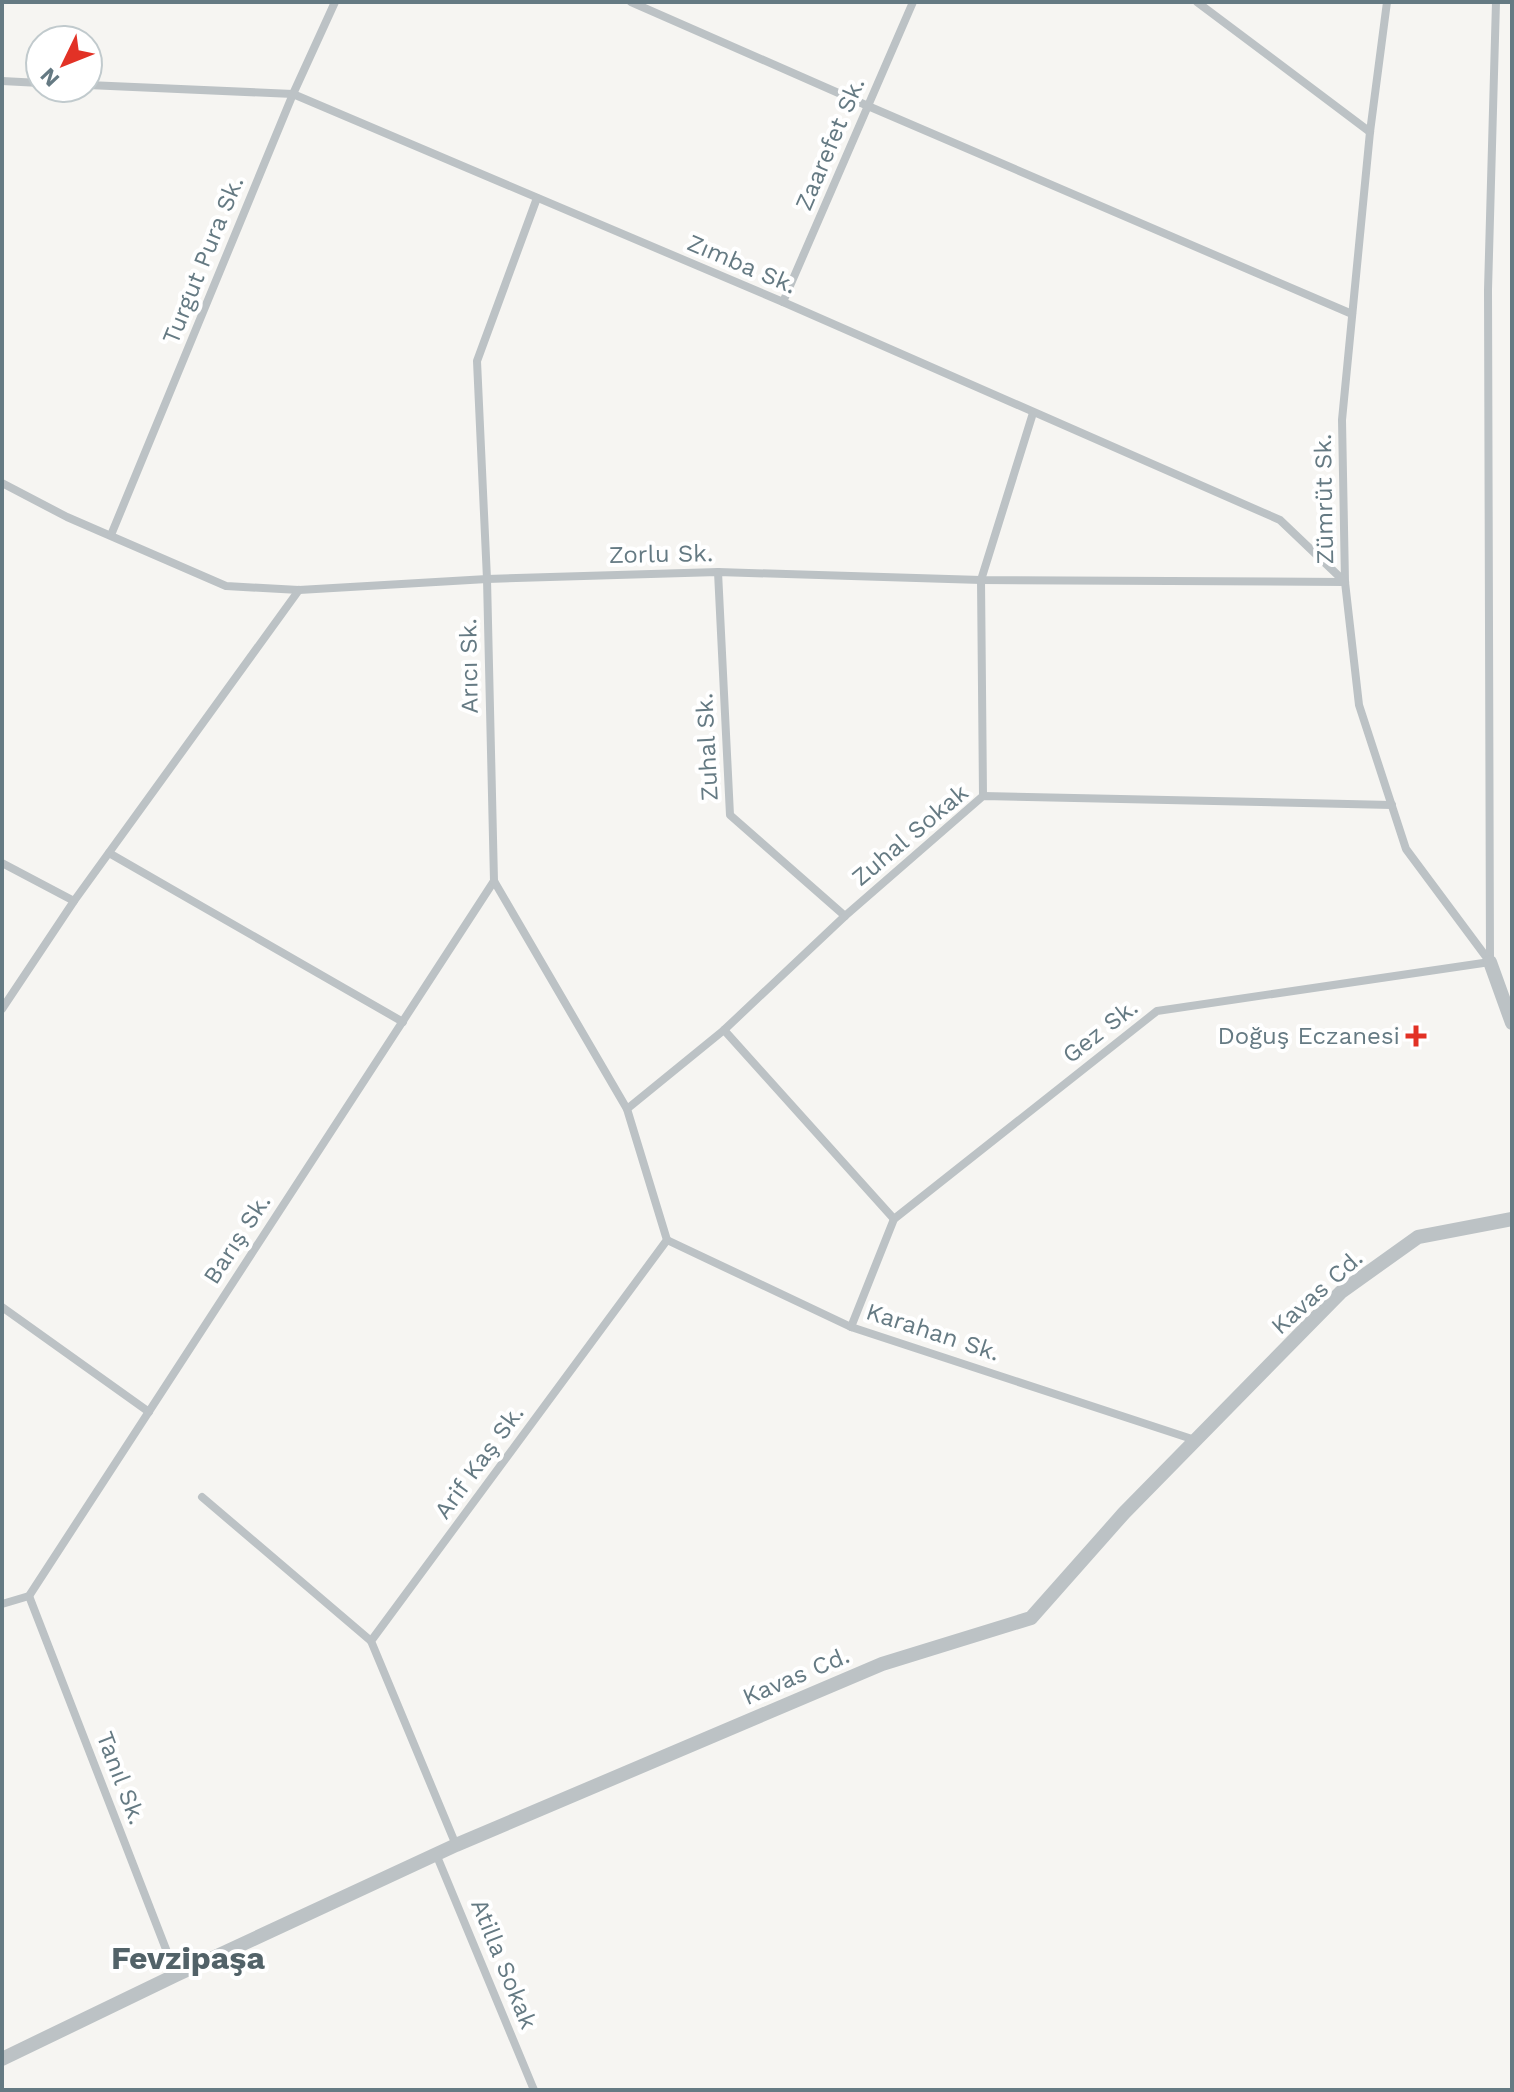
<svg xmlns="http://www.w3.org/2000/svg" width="1514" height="2092" font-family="'Work Sans',sans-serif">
<rect width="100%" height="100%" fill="#f6f5f2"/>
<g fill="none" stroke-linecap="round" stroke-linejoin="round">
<g stroke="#bcc2c5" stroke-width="8">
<polyline points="631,2 868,106 1352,314"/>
<polyline points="1197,2 1370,132"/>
<polyline points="1387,2 1370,132 1342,420 1345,582 1359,705 1406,849 1490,962"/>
<polyline points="2,81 40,83"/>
<polyline points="88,85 293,94 783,302 1280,520 1345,582"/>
<polyline points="783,302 913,2"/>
<polyline points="2,483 67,517 226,586 299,590 487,579 718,572 981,580 1344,582"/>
<polyline points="111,535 293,94 335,2"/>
<polyline points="718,572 730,815 845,916"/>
<polyline points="983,796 981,580 1033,413"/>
<polyline points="109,853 403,1022"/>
<polyline points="2,863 74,901"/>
<polyline points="1490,962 1488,290 1496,2"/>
<polyline points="2,1009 74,901 299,590"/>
<polyline points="724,1030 894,1219"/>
<polyline points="627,1109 724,1030 845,916 983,796 1392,805"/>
<polyline points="667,1240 851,1327 1195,1440"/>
<polyline points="2,1307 149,1412"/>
<polyline points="851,1327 894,1219 1157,1011 1490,962"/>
<polyline points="202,1497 371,1641"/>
<polyline points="29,1596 176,1975"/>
<polyline points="2,1604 29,1596 494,881"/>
<polyline points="456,1845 371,1641 667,1240 627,1109 494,881 487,579 477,361 537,198"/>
<polyline points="436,1854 534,2090"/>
</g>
<g stroke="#bcc2c5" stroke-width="14">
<polyline points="1490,962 1512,1023"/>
<polyline points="2,2059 176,1975 456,1845 882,1664 1031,1618 1124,1513 1341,1292 1418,1237 1512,1219"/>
</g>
</g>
<path fill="#e23226" stroke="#fff" stroke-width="3" d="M1412 1024h8v8h8v8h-8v8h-8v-8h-8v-8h8z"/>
<g text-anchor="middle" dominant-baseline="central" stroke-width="8" stroke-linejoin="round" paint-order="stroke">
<g font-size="24" fill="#657a83" stroke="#fff">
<text transform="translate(830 144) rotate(-67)">Zaarefet Sk.</text>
<text transform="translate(203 260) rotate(-68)">Turgut Pura Sk.</text>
<text transform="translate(742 264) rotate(23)">Zımba Sk.</text>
<text transform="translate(1324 499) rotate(-91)">Zümrüt Sk.</text>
<text transform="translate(661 554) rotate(-1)">Zorlu Sk.</text>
<text transform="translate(469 666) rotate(-91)">Arıcı Sk.</text>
<text transform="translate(707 747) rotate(-93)">Zuhal Sk.</text>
<text transform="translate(910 835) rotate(-40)">Zuhal Sokak</text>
<text transform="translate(1100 1031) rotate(-38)">Gez Sk.</text>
<text transform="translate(237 1239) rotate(-57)">Barış Sk.</text>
<text transform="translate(1317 1292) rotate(-42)">Kavas Cd.</text>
<text transform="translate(933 1332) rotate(18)">Karahan Sk.</text>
<text transform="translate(479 1462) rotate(-54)">Arif Kaş Sk.</text>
<text transform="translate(796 1676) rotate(-23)">Kavas Cd.</text>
<text transform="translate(121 1778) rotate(69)">Tanıl Sk.</text>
<text transform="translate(504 1964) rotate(68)">Atilla Sokak</text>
</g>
<g font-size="24" fill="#657a83" stroke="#fff" text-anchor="end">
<text x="1400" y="1036">Doğuş Eczanesi</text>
</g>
<g font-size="32" font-weight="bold" fill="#526268" stroke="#fff">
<text x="188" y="1958">Fevzipaşa</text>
</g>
</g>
<rect width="1514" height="2092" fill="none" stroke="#657a83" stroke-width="8"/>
<g transform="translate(64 64) rotate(227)"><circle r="38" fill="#ffffff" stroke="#c1cacd" stroke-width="2"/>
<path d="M0-6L14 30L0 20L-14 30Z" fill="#e23226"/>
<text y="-12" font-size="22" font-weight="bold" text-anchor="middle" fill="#657a83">N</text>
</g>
</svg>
